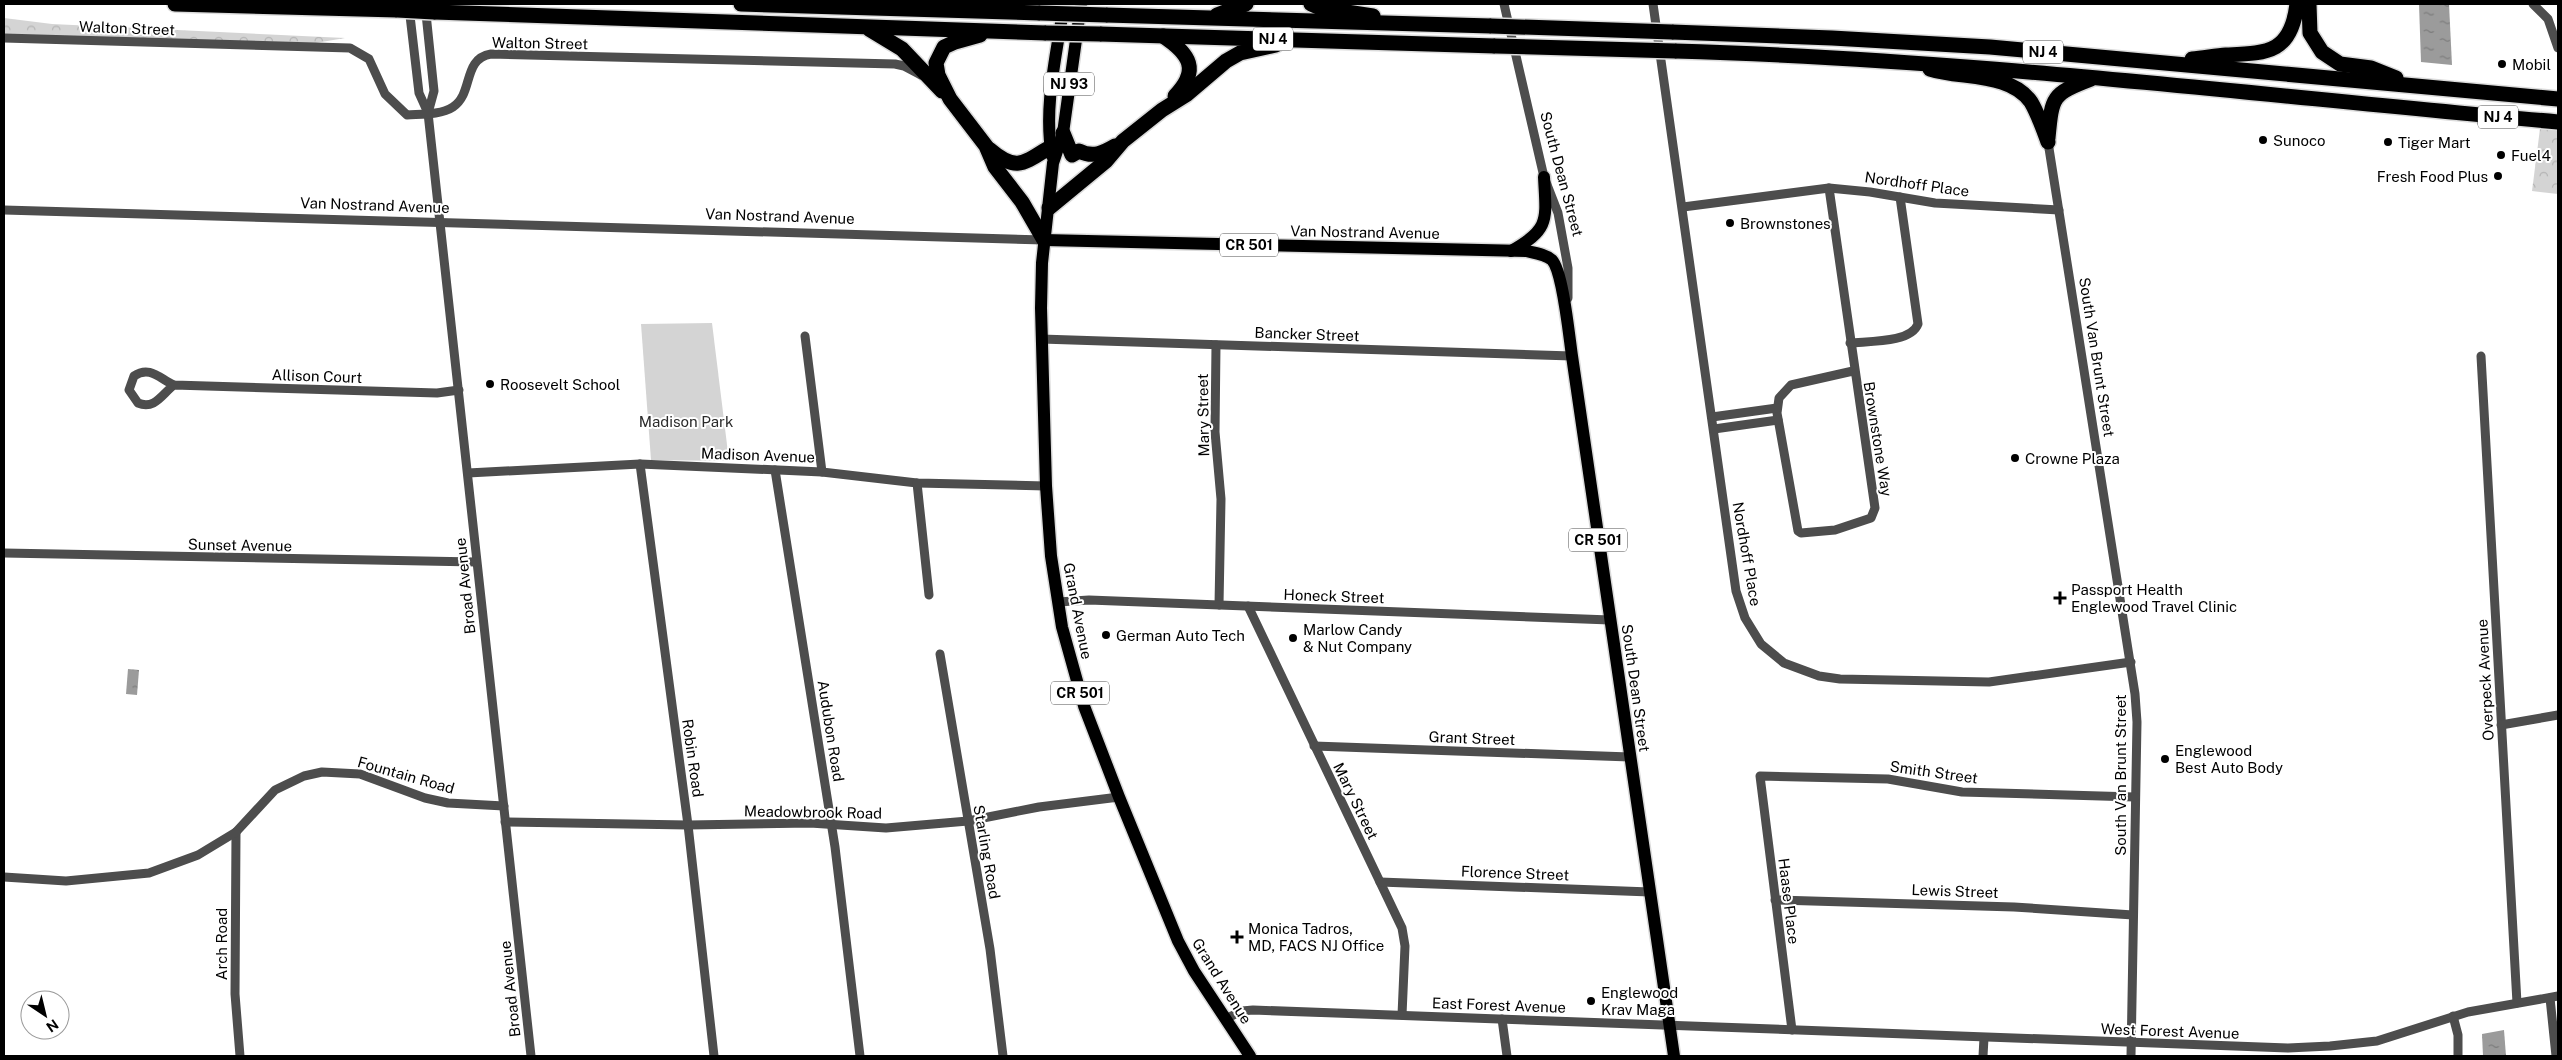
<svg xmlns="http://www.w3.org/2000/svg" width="2562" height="1060" font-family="'Public Sans',sans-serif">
<defs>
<pattern id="forest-crowns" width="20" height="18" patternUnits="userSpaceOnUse" patternTransform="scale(1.25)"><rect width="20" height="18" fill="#d4d4d4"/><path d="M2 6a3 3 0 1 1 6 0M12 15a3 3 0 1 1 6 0" fill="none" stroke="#b4b4b4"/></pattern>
<pattern id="water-ripples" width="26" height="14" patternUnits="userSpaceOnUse" patternTransform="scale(1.25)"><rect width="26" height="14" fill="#9b9b9b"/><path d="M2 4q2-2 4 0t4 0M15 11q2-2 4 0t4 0" fill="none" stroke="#7c7c7c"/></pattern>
</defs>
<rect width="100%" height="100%" fill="#fff"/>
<polygon fill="#d4d4d4" points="712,323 729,461 651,460 641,324"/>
<g fill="url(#forest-crowns)">
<polygon points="4,18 52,24 345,38 298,46 4,38"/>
<polygon points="2541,121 2558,122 2558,194 2532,191"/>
</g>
<g fill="url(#water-ripples)">
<polygon points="2419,4 2449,4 2452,65 2421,62"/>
<polygon points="128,669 139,670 137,695 126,694"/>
<polygon points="2504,1030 2506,1056 2483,1056 2482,1034"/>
</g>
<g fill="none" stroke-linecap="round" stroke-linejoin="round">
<g stroke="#dbdbdb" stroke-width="15">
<g id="major">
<polyline points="1081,4 1063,133 1053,163 1042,263 1041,308 1046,486 1051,556 1062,627 1084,706 1119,797 1178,941 1194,971 1250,1056"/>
<path d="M 1052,156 C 1043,107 1057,53 1064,4"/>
<path d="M 1044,240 L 1526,251 C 1535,253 1545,254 1552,260 C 1563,272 1569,336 1572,356 L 1674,1056"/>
<path d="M 1511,251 C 1551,229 1546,219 1544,177"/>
</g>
</g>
<g stroke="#dbdbdb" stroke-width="18">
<g id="highway">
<polyline points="175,4 397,10"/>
<polyline points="741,4 1040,13"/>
<polyline points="1311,4 1320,8 1373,16"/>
<polyline points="2309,4 2310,33 2322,52 2340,64 2371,68 2396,78"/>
<polyline points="434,12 1046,33"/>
<polyline points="1106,15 1491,26"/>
<polyline points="1217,15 1246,4"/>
<polyline points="869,29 902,49 942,91"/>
<polyline points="1672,32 1832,38 1990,47 2558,99"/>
<polyline points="1100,34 1495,46"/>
<polyline points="980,35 955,42 944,47 936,63 938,75 950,99 986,146 995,167 1022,202 1044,240"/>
<path d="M 1163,36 C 1190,54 1200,70 1175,96"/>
<path d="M 1675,51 C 1971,59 2264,96 2558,122"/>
<path d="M 2192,59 C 2203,58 2215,56 2226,55 C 2268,53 2291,53 2297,4"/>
<path d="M 1930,69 C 1962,79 2010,72 2031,102 C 2038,114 2043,128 2048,142"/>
<path d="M 1063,133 L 1072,155 L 1079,151 C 1093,158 1103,153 1115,146"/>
<path d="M 2048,138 C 2052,96 2052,94 2091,79"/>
<path d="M 989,149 C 1016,172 1023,164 1050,147"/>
<polyline points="1049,208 1106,161 1123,141 1162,110 1186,95 1226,61 1240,53 1276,45"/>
</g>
</g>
<g stroke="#4d4d4d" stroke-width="9">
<polyline points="425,4 434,91 428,113"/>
<polyline points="1504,4 1544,177 1558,213 1568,268 1568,298"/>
<polyline points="1653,4 1736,591 1745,618 1761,644 1784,663 1819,676 1840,679 1989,682 2131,662"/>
<polyline points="2533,4 2548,19 2558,48"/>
<polyline points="409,7 419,93 428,113 531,1056"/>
<path d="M 4,38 L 350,48 L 369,59 L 385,94 L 407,115 C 421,114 441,115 453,107 C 474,93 462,59 491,54 L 895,64 L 904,66 L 921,75"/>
<polyline points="2048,142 2135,694 2137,722 2131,1056"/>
<polyline points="1829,188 1875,508 1871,518 1835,530 1801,533 1798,531 1777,413 1779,398 1791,385 1853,371"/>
<polyline points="1683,207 1829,188 1870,192 1935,203 2059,210"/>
<polyline points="4,210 1044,240"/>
<polyline points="805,336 822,472"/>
<polyline points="1041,339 1572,356"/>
<path d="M 1850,343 C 1869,341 1911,343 1918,324 L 1900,197"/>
<polyline points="1216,345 1215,432 1221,499 1219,605"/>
<polyline points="2481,356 2517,1003"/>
<path d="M 174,385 C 162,394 155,410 138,403 L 129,390 L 134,376 C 150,365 160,379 174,385 L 437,393 L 459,390"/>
<polyline points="1712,417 1777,408"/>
<polyline points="1714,429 1778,420"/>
<polyline points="640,464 688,825 714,1056"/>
<polyline points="775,470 835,847 860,1056"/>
<polyline points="468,473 640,464 822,472 917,483 1046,486"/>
<polyline points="917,483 929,595"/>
<polyline points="4,553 476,562"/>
<polyline points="1058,602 1089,600 1610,620"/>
<polyline points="1248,606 1402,928 1405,946 1402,1015"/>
<polyline points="940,654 990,949 1003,1056"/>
<polyline points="2501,725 2558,715"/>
<polyline points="1314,746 1630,757"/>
<polyline points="505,822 688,825 810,823 886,828 968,821 1039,807 1119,797"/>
<polyline points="236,832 235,994 240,1056"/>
<polyline points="4,877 66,881 149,873 198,855 236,832 275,790 304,776 322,772 360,774 425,798 448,803 504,806"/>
<polyline points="1380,882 1650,892"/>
<polyline points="1775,900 2014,907 2133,915"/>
<polyline points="2550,998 2556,1056"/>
<polyline points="2453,1016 2458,1035 2458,1056"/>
<polyline points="1225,1019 1242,1011 1253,1010 2288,1048 2330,1046 2377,1041 2468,1012 2558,996"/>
<polyline points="1502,1019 1507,1056"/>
<polyline points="1792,1030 1760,776 1888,779 1962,792 2135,797"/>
<polyline points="1983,1056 1984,1038"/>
</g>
<use href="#major" stroke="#000" stroke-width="12"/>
<use href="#highway" stroke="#000" stroke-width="15"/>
<g stroke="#dbdbdb" stroke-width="18" stroke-linecap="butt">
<g id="highway-bridge">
<polyline points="397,10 434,12"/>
<polyline points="1040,13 1106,15"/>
<polyline points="1491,26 1672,32"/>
<polyline points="1046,33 1100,34"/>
<polyline points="1495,46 1675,51"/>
</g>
</g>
<use href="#highway-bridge" stroke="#000" stroke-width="15"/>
</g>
<g fill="#000" stroke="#fff" stroke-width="2">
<circle cx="2502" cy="64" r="5"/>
<circle cx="2263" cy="140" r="5"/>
<circle cx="2388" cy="142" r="5"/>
<circle cx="2501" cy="155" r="5"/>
<circle cx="2498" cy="176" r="5"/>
<circle cx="1730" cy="223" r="5"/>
<circle cx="490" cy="384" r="5"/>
<circle cx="2015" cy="458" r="5"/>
<path d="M2057.5 590.5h5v5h5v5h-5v5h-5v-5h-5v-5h5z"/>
<circle cx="1106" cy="635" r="5"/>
<circle cx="1293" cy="638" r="5"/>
<circle cx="2165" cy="759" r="5"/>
<path d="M1234.5 929.5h5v5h5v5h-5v5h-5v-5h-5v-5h5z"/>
<circle cx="1591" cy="1001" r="5"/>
</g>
<g text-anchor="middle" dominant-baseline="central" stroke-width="4" stroke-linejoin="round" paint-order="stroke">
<g fill="#fff" stroke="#4c4c4c" stroke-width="1">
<rect x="1253" y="27.5" width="40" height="23" rx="4"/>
<rect x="2023" y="40.5" width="40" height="23" rx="4"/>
<rect x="1044" y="72.5" width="50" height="23" rx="4"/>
<rect x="2478" y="105.5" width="40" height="23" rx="4"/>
<rect x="1220" y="233.5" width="58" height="23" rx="4"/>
<rect x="1569" y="528.5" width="58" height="23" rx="4"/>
<rect x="1051" y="681.5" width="58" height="23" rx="4"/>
</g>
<g font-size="14" font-weight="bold" fill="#000">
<text x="1273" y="39">NJ 4</text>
<text x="2043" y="52">NJ 4</text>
<text x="1069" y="84">NJ 93</text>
<text x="2498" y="117">NJ 4</text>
<text x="1249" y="245">CR 501</text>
<text x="1598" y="540">CR 501</text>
<text x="1080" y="693">CR 501</text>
</g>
<g font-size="15" fill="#000" stroke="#fff">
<text transform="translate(127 28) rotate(2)">Walton Street</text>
<text transform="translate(540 43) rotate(1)">Walton Street</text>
<text transform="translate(1562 174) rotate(75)">South Dean Street</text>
<text transform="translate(1917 184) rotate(8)">Nordhoff Place</text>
<text transform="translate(375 205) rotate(2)">Van Nostrand Avenue</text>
<text transform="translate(780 216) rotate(2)">Van Nostrand Avenue</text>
<text transform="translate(1365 232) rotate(1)">Van Nostrand Avenue</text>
<text transform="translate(1307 334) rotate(2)">Bancker Street</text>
<text transform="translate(2097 357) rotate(81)">South Van Brunt Street</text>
<text transform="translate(317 376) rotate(2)">Allison Court</text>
<text transform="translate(1203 415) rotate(-91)">Mary Street</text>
<text transform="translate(1878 439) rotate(81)">Brownstone Way</text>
<text transform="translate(758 455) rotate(2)">Madison Avenue</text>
<text transform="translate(240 545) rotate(1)">Sunset Avenue</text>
<text transform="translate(1747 554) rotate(80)">Nordhoff Place</text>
<text transform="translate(465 586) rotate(-96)">Broad Avenue</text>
<text transform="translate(1334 596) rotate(2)">Honeck Street</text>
<text transform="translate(1078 611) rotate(79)">Grand Avenue</text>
<text transform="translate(2485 680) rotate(-93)">Overpeck Avenue</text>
<text transform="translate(1636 688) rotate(82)">South Dean Street</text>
<text transform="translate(831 731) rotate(81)">Audubon Road</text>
<text transform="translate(1472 738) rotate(2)">Grant Street</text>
<text transform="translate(693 758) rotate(82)">Robin Road</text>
<text transform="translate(1934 772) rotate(8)">Smith Street</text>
<text transform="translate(406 775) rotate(16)">Fountain Road</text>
<text transform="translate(2120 775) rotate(-90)">South Van Brunt Street</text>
<text transform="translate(1356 801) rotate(64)">Mary Street</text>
<text transform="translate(813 812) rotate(1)">Meadowbrook Road</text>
<text transform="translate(987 852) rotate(80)">Starling Road</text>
<text transform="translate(1515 873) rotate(2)">Florence Street</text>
<text transform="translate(1955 891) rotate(2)">Lewis Street</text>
<text transform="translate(1789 901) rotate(83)">Haase Place</text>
<text transform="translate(221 944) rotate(-90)">Arch Road</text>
<text transform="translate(1222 981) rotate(58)">Grand Avenue</text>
<text transform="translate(510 989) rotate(-96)">Broad Avenue</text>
<text transform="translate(1499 1005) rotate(2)">East Forest Avenue</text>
<text transform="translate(2170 1031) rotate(2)">West Forest Avenue</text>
</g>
<g font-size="15" fill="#000" stroke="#fff" text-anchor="start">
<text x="2512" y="64">Mobil</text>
<text x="2273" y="140">Sunoco</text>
<text x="2398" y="142">Tiger Mart</text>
<text x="2511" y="155">Fuel4</text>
<text x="2488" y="176" text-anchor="end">Fresh Food Plus</text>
<text x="1740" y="223">Brownstones</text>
<text x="500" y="384">Roosevelt School</text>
<text x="2025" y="458">Crowne Plaza</text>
<text x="2071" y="589">Passport Health<tspan x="2071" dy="17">Englewood Travel Clinic</tspan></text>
<text x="1303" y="629">Marlow Candy<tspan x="1303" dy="17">&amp; Nut Company</tspan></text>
<text x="1116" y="635">German Auto Tech</text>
<text x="2175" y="750">Englewood<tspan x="2175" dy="17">Best Auto Body</tspan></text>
<text x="1248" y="928">Monica Tadros,<tspan x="1248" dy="17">MD, FACS NJ Office</tspan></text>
<text x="1601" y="992">Englewood<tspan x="1601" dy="17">Krav Maga</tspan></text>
</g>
<g font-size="15" fill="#2b2b2b" stroke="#fff">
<text x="686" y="421">Madison Park</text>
</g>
</g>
<rect width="2562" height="1060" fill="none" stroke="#000000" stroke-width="10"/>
<g transform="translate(45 1015) rotate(145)"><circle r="24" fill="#ffffff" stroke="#999999"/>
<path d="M0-4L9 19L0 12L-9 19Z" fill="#000000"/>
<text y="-8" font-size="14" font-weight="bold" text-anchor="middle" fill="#000000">N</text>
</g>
</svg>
